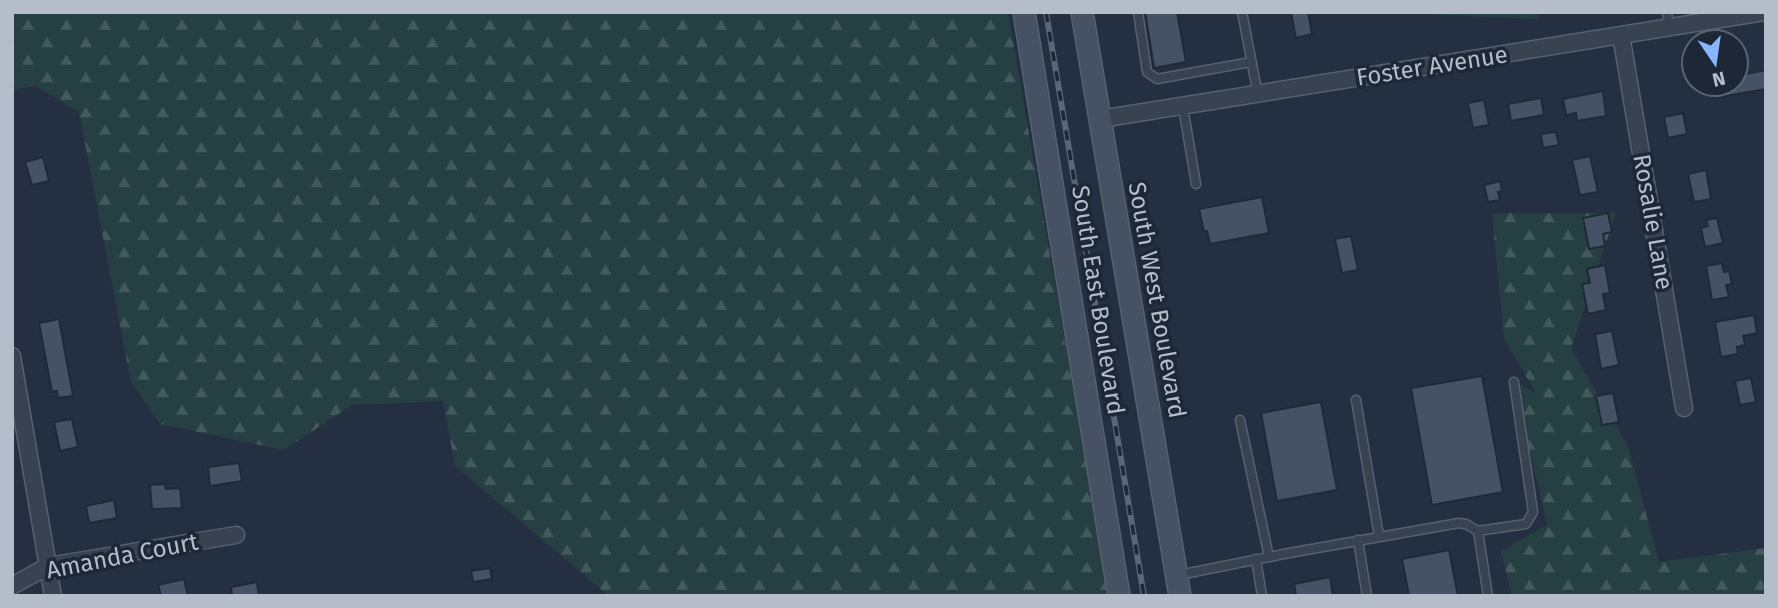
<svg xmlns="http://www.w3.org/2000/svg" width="1778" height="608" font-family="'Fira Sans',sans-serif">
<defs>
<pattern id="forest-firs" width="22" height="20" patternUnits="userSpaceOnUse" patternTransform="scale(1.75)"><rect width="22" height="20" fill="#263f42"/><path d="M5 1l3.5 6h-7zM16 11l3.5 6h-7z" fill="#43595c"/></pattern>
</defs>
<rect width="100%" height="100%" fill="#243041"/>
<g fill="url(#forest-firs)">
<polygon points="12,12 1008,12 1109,596 609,596 455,466 443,401 352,405 284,450 160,424 131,382 79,112 35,86 12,90"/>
<polygon points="1426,12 1537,12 1538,19 1426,14"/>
<polygon points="1492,213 1616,213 1571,349 1628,446 1659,562 1766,548 1766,596 1512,596 1501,551 1547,525 1514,382 1536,393 1504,339"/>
</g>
<g fill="#455265" stroke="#1f2938" stroke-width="2">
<polygon points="1145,12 1177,12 1186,62 1154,68"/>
<polygon points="1291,12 1308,12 1312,34 1296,38"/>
<polygon points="1766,70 1766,89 1720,97 1718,84 1736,84 1736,76"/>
<polygon points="1603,91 1606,116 1577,121 1576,113 1566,115 1563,99"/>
<polygon points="1541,98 1544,115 1511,121 1508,104"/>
<polygon points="1484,100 1489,125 1473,128 1468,103"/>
<polygon points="1683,113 1687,134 1668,138 1664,117"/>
<polygon points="1556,132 1559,145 1543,148 1541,134"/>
<polygon points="1590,156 1598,192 1580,195 1572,160"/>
<polygon points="43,157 49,181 32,185 25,162"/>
<polygon points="1706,170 1711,199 1694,202 1688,174"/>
<polygon points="1500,181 1502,191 1498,192 1500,200 1488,202 1484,185"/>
<polygon points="1262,197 1269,233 1210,244 1207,231 1204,232 1199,209"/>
<polygon points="1608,213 1612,232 1603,234 1605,246 1589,249 1583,218"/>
<polygon points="1717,218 1723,243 1705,247 1701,228 1708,226 1706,220"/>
<polygon points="1351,236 1358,270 1342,273 1335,239"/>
<polygon points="1722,263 1724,272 1729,271 1732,284 1726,285 1729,297 1712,300 1706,266"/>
<polygon points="1605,265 1610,293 1603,294 1606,310 1588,314 1582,284 1590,283 1587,269"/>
<polygon points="1754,315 1757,333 1743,336 1745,345 1737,347 1738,354 1721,357 1715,322"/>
<polygon points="59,319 73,396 58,398 57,391 52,392 39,323"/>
<polygon points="1612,331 1619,365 1601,369 1595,334"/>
<polygon points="1482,376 1503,492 1432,505 1411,388"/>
<polygon points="1751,378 1756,402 1740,405 1735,381"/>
<polygon points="1613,393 1619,422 1602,425 1596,396"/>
<polygon points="1321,402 1337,490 1277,501 1261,413"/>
<polygon points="72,419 78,447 60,451 54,422"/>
<polygon points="239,463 242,481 210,486 208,467"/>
<polygon points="165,484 166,489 180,488 182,508 152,509 150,485"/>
<polygon points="114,500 117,518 89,523 86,506"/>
<polygon points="1449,550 1458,596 1409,596 1402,559"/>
<polygon points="490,568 492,579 473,582 471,571"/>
<polygon points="1330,577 1333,596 1296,596 1294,584"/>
<polygon points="184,579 188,596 161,596 158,585"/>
<polygon points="257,582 259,596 232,596 231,587"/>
</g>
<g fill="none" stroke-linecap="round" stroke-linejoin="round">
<g stroke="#56606e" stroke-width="11">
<g id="lane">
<polyline points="1138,12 1147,72 1157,79 1251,62"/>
<polyline points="1242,12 1258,95"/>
<polyline points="1667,12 1669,27"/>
<polyline points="1183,107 1196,184"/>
<polyline points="1356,400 1379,536"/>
<polyline points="1240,420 1269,557"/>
<polyline points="1478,531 1526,524 1533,512 1514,382"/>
<polyline points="1358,540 1367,596"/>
<polyline points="1256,559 1262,596"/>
<polyline points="1179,575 1289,553 1459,523 1466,524 1478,531 1488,596"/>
</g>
</g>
<g stroke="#56606e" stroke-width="19">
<g id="street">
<polyline points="1621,35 1684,408"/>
<polyline points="1100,119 1764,12"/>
<polyline points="12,356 53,596"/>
<polyline points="12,586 48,566 236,535"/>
</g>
</g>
<g stroke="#56606e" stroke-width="24">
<g id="secondary">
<polyline points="1024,12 1119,596"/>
<polyline points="1082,12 1180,596"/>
</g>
</g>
<use href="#lane" stroke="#384251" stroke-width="8"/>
<use href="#street" stroke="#384251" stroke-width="16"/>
<use href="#secondary" stroke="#465164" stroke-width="21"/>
<g stroke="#5a6678" stroke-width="6">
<polyline id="rail" points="1046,12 1144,596"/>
</g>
<use href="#rail" stroke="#1d2736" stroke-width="3.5" stroke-dasharray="10" stroke-linecap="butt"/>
</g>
<g text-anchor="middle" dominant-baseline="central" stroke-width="7" stroke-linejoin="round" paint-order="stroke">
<g font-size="24" fill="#b5bdcb" stroke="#1d2736">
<text transform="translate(1432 66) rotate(-9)">Foster Avenue</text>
<text transform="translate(1653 222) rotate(80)">Rosalie Lane</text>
<text transform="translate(1098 300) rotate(81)">South East Boulevard</text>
<text transform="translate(1157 300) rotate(80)">South West Boulevard</text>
<text transform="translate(122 556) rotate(-11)">Amanda Court</text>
</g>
</g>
<rect width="1778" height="608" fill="none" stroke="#b5bdcb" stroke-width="28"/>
<g transform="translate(1715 63) rotate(167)"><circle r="33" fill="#1d2736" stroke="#5a6372" stroke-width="2"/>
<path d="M0-5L12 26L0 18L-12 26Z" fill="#88b6fd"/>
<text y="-10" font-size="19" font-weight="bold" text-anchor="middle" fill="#b5bdcb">N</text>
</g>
</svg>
